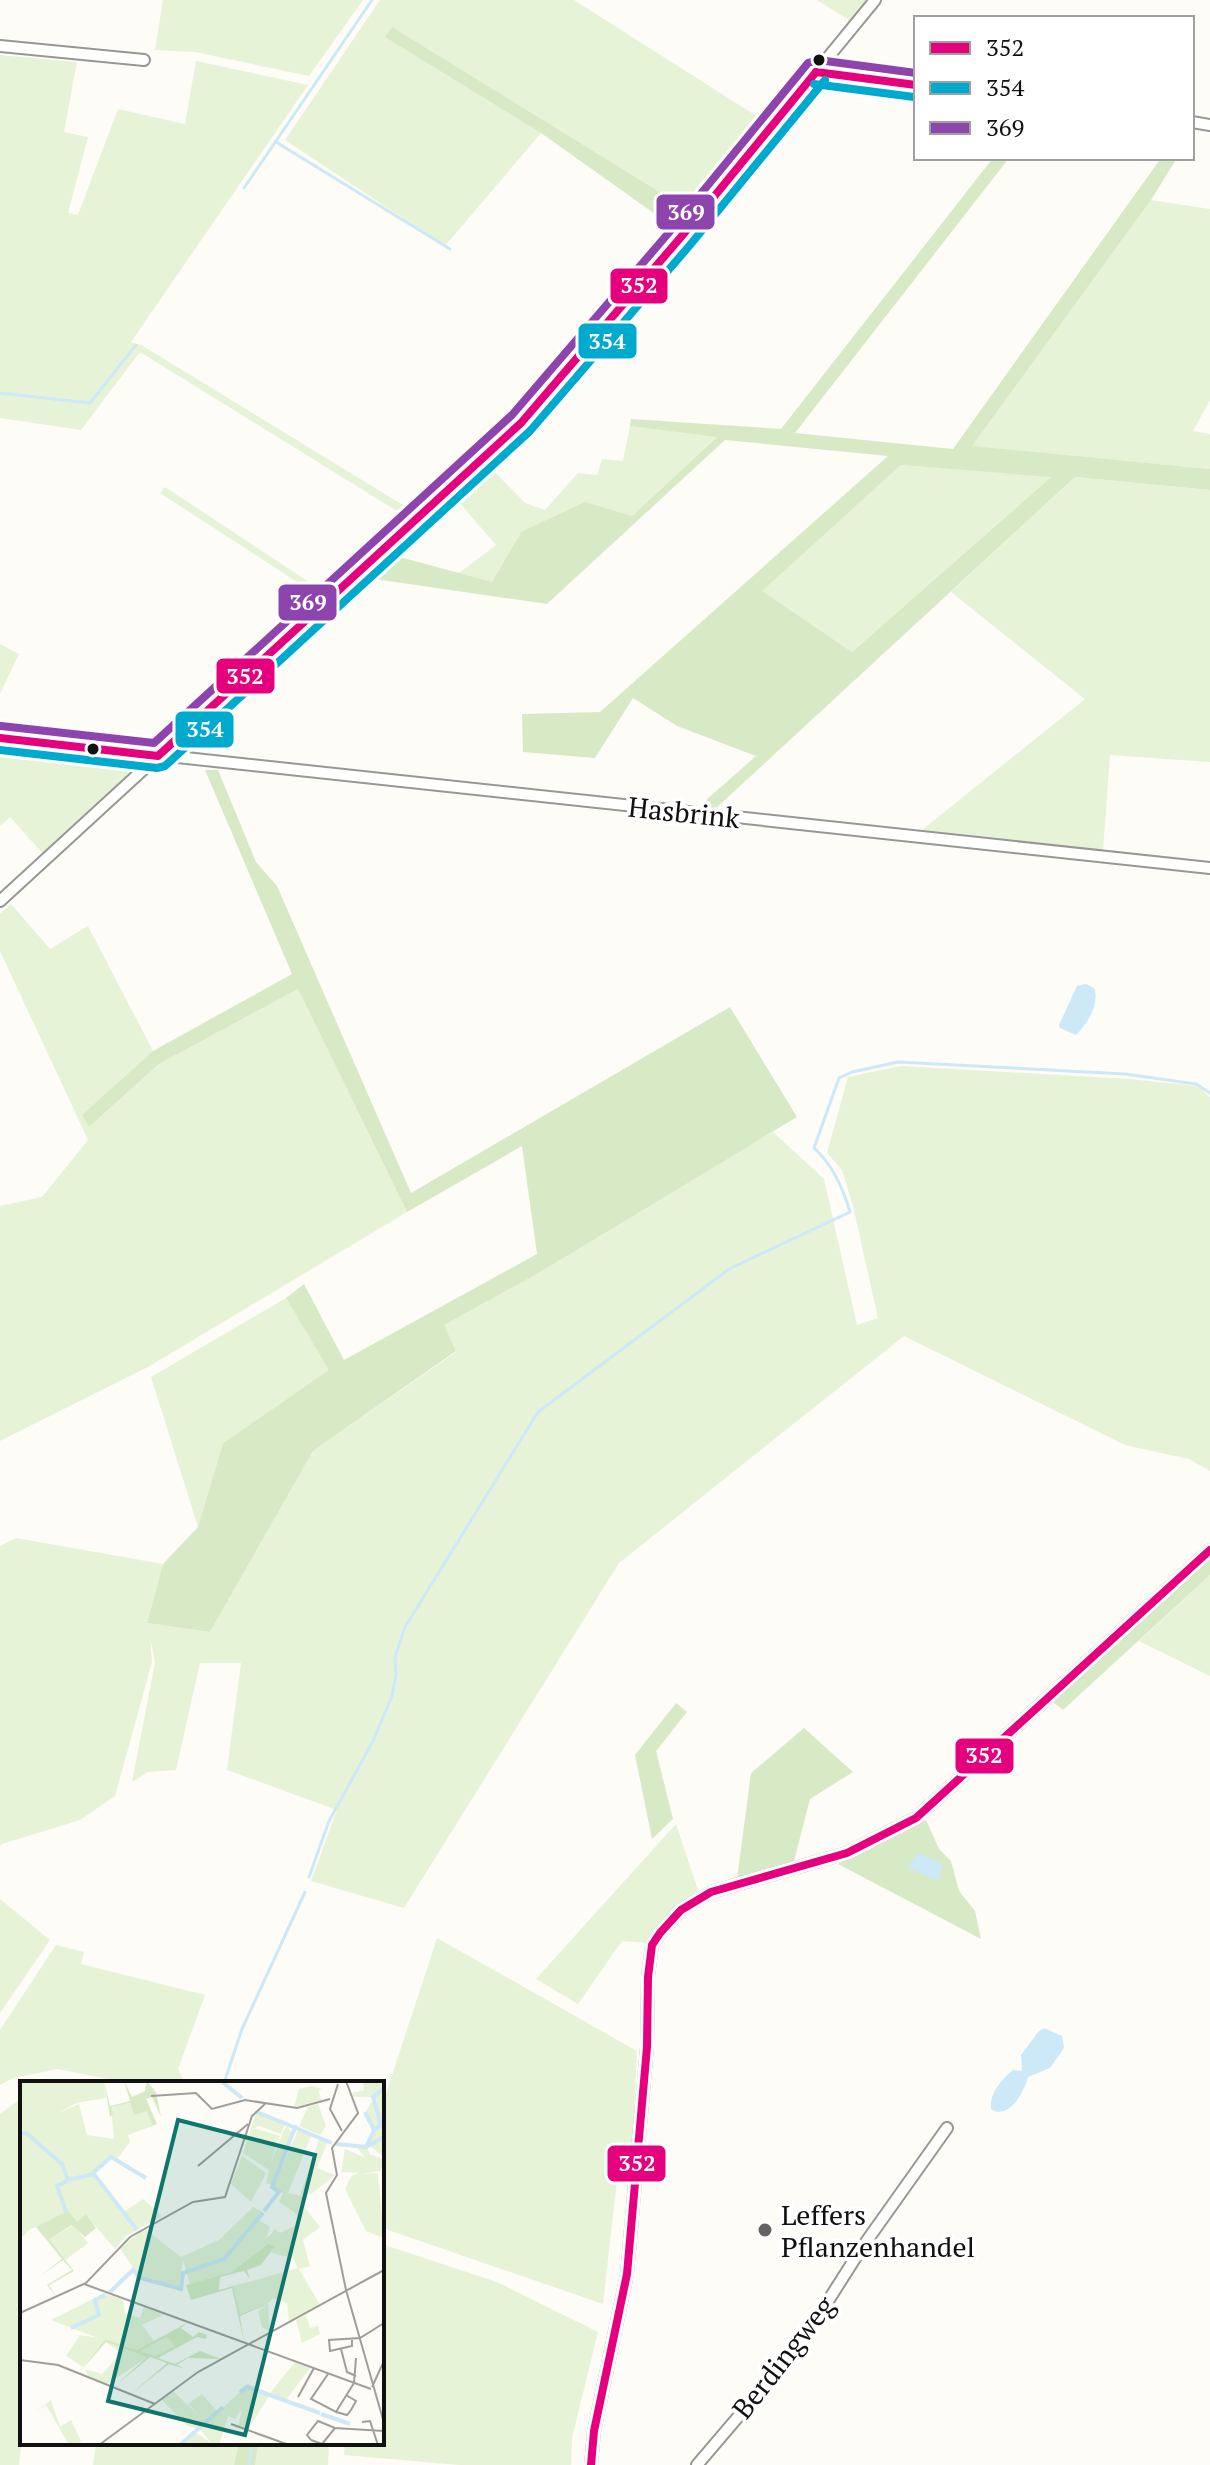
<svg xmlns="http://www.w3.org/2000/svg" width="1210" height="2465" font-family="'PT Serif',serif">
<rect width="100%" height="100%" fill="#fdfcf7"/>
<g fill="#e7f3d7">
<polygon points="163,0 363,0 309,76 195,52 155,50"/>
<polygon points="380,0 574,0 769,124 740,150 692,212 392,28 386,37 541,133 445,246 285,140"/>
<polygon points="817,0 871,0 852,22"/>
<polygon points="0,55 77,62 64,132 88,137 68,213 78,215 118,109 185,124 196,61 308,85 131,342 143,346 411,510 405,516 140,352 81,430 0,418"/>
<polygon points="1151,200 1210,209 1210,400 1193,431 1210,434 1210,469 971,447"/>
<polygon points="630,426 718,436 632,516 521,532 492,582 450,580 496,545 452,494 487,464 525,503 545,510 578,473 597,475 602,459 623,461"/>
<polygon points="901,465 1052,476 852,652 761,591"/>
<polygon points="1075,477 1210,490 1210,762 1110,755 1103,851 917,834 1085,699 951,592"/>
<polygon points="165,487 321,590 317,595 160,493"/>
<polygon points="0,644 19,654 0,694"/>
<polygon points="0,752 117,765 118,756 148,760 44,855 10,817 0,826"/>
<polygon points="11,904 50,949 88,926 153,1051 83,1115 89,1127 159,1064 298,989 407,1212 148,1367 0,1441 0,1206 42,1197 88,1140 0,951 0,914"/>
<polygon points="901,1066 1129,1079 1197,1086 1210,1097 1210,1471 1189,1459 1125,1445 904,1336 619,1563 404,1908 311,1881 337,1810 227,1770 241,1663 200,1663 176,1770 148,1772 132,1782 155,1662 150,1638 152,1662 115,1796 80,1820 2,1844 0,1846 0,1546 16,1538 163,1564 147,1623 210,1632 313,1451 456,1352 443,1325 773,1132 824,1179 857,1325 878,1318 853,1206 842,1170 827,1153 848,1077"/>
<polygon points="286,1298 330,1370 223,1443 198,1527 151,1377"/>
<polygon points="1210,1575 1210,1676 1139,1641"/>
<polygon points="676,1824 698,1890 671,1913 647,1943 622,1941 578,2004 536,1979"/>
<polygon points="0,1899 50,1940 0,2013"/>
<polygon points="437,1938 637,2051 632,2154 618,2171 603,2304 388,2230 382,2224 382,2106"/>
<polygon points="56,1945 84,1952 81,1964 205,1995 178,2069 185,2083 128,2083 58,2069 13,2078 0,2085 0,2030"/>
<polygon points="22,2098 22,2439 19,2465 0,2465 0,2114"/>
<polygon points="382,2244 497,2282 598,2332 572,2438 571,2465 459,2465 344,2455 345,2443 382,2443"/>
<polygon points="96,2443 239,2443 234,2465 93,2465"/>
<polygon points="258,2443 329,2443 328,2465 255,2465"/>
</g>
<g fill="#d8eac5" fill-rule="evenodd">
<polygon points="392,27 692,212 679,231 541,133 385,37"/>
<path d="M 993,158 L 1009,158 L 795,433 L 953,449 L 1161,158 L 1177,158 L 1151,200 L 972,446 L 1210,469 L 1210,490 L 1075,477 L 714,810 L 697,808 L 756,756 L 677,726 L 633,698 L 595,758 L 523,752 L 522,714 L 600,712 L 888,456 L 725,440 L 547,604 L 361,577 L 385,553 L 492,582 L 521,532 L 585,502 L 632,516 L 717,437 L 630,426 L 631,419 L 781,429 ZM 901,465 L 1051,477 L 852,652 L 762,591 Z"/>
<polygon points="0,743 118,756 117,765 0,752"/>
<polygon points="205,770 218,770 256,862 277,886 411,1193 730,1007 797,1117 540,1272 444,1325 456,1351 313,1451 210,1632 147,1623 163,1564 198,1527 223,1443 329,1370 286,1298 304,1284 344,1360 537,1254 522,1146 407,1212 298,989 159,1064 89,1127 82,1115 153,1051 292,974"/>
<polygon points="1210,1556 1210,1575 1063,1710 1053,1702"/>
<polygon points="676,1703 687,1712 656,1751 673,1819 652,1839 635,1755"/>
<polygon points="804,1728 853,1772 810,1799 793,1865 737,1879 751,1773"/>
<polygon points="926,1820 939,1849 951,1861 959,1891 975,1911 981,1939 838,1864"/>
<polygon points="239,2443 258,2445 255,2465 234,2465"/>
</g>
<g fill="#cde8f7">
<path d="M 1086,984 L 1094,988 C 1100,1004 1087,1024 1076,1035 L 1060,1028 L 1059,1025 L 1077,986 Z"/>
<polygon points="918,1853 943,1864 938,1882 908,1867"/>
<path d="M 1044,2028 L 1062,2036 L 1064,2048 L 1050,2068 L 1028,2077 C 1024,2092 1009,2121 991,2109 C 989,2094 1002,2079 1013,2070 L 1022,2071 L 1021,2055 L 1038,2032 Z"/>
</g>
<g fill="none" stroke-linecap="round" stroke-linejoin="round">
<g stroke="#cde8f7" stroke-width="3">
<polyline points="276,142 450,249"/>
<polyline points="244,188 372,0"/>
<polyline points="0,393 90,403 136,345"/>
<path d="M 309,1877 L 329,1821 L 373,1741 L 392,1696 L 396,1675 L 395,1657 L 405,1627 L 538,1412 L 729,1269 L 850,1212 C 843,1188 832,1164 814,1148 L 839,1078 L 852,1072 L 898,1062 L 1125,1074 L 1196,1084 L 1210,1093"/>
<polyline points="224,2083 242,2029 305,1892"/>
<polyline points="249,2465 252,2443"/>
</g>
<g stroke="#979795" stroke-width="14">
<g id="minor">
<polyline points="0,46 144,60"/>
<polyline points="816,72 916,85"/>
<polyline points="1192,122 1210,125"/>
<polyline points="0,738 1210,868"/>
<polyline points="0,901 521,423 681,237 875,0"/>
<polyline points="591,2465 594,2431 627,2274 647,2047 648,1977 652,1945 660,1933 681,1910 711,1892 847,1853 916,1818 1210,1550"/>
<polyline points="697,2465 802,2342 861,2249 947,2128"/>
</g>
</g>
<use href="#minor" stroke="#fffffe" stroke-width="10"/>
<g stroke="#fff" stroke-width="14">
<g id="bus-1">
<polyline points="816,72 916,85"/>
<polyline points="0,738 158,756 521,423 681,237 816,72"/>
<polyline points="591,2465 594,2431 627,2274 647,2047 648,1977 652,1945 660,1933 681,1910 711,1892 847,1853 916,1818 1210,1550"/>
</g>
</g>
<g stroke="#fff" stroke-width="14">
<g id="bus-2">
<polyline points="814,84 914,97"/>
<polyline points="0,750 157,768 165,766 530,431 690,245 825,80"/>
</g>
</g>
<g stroke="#fff" stroke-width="14">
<polyline id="bus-3" points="1,726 154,743 512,415 672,229 808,63 818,60 916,73"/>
</g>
<use href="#bus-1" stroke="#e5007d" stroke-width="8"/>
<use href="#bus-2" stroke="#00a9ce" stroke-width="8"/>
<use href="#bus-3" stroke="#8e44ad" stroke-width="8"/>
</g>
<g fill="#111" stroke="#fff" stroke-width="3">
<circle cx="819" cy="60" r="7"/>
<circle cx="93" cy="749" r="7"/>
</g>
<circle fill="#646362" stroke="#fff" stroke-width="3" cx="765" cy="2230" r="8"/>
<g text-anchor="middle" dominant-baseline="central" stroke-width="8" stroke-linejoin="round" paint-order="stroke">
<g font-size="28" fill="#111" stroke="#fff">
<text transform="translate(684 812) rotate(6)">Hasbrink</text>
<text transform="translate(783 2357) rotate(-52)">Berdingweg</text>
</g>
<g font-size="28" fill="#111" stroke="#fff" text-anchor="start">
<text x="781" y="2214">Leffers<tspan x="781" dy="32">Pflanzenhandel</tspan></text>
</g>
</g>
<g transform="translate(20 2081)">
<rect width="364" height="364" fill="#fdfcf7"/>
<path d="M 0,0 L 84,0 L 86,17 L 56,22 L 38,32 L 59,23 L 67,54 L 94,58 L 91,26 L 110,22 L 114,34 L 127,29 L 132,44 L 108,54 L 110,61 L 98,77 L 91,75 L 73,92 L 105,130 L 123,118 L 142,135 L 106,155 L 95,168 L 66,134 L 57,141 L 43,136 L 10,148 L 0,158 ZM 343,0 L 364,0 L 364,76 L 346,62 L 355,49 L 344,35 L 351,21 L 356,23 L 354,16 L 334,16 L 332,12 L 344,9 ZM 292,5 L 302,8 L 298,10 L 302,19 L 274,26 L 279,8 ZM 298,23 L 306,45 L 300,54 L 279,45 L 288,26 ZM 236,32 L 266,40 L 261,53 L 239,45 L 234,47 L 260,55 L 256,63 L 243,60 L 256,65 L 251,81 L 264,49 L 267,45 L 272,52 L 252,104 L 246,102 L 249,89 L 223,72 ZM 279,47 L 292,53 L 268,112 L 287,116 L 283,124 L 300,146 L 283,159 L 290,185 L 279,188 L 300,224 L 269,241 L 267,222 L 254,217 L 248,222 L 250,251 L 242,246 L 238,230 L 247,225 L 219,233 L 213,205 L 278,187 L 273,177 L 251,172 L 254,165 L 213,191 L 170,203 L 163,179 L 159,207 L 120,197 L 99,166 L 125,148 L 161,176 L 199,159 L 233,126 L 243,131 L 239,139 L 250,146 L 246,158 L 255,148 L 260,152 L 277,144 L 281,140 L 274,131 L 259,121 L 263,112 L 253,106 ZM 300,56 L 308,60 L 297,87 L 315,94 L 291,113 L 280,114 ZM 347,66 L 350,73 L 363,78 L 361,90 L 341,93 L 358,92 L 364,157 L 346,150 L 325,108 L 331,95 L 340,92 L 321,91 L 325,68 L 346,77 L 337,67 ZM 222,75 L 246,92 L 231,121 L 211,103 ZM 54,144 L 68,162 L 45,179 L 28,158 ZM 85,212 L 103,219 L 105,232 L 120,237 L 124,226 L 145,233 L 122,244 L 134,260 L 117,269 L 85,258 L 63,286 L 46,275 L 60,254 L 78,257 L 31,239 ZM 286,234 L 290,247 L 298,245 L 300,253 L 282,262 L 276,239 ZM 147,256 L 156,265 L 136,276 L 119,270 ZM 86,261 L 128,276 L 87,303 L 68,295 L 65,288 L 82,293 L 101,272 ZM 275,281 L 290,287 L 266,319 L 250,314 L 228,348 L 218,345 L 222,328 L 215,338 L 208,335 L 199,364 L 158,364 L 176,347 L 167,345 L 141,318 L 153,310 L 182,338 L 168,323 L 182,313 L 197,330 L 169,355 L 175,351 L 191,362 L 180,348 L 220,311 L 193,284 L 219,310 L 228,303 L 250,312 ZM 31,319 L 40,346 L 51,339 L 61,360 L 56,364 L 49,364 L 26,324 L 14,332 Z" fill="#e7f3d7"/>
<path d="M 84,0 L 90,25 L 110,20 L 104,0 L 112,16 L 125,10 L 127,0 L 136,11 L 141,36 L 132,16 L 126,18 L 137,43 L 107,54 L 132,44 L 127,30 L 114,34 L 110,22 L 91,26 L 93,34 L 90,36 ZM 48,130 L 57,141 L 66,133 L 76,147 L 65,156 L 52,144 L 29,158 L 54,190 L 29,204 L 36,215 L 27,204 L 52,189 L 43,179 L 20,195 L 42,178 L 16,146 ZM 248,163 L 255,165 L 241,184 L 227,189 L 230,198 L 224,190 L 200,196 L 199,209 L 213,205 L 220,233 L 247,223 L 220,235 L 224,261 L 212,207 L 171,219 L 166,204 L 212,191 ZM 167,242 L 161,247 L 173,256 L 179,251 L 187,254 L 186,258 L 177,256 L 138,277 L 155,283 L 180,270 L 201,278 L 168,277 L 157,284 L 165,288 L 149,283 L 111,313 L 147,282 L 130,276 L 94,306 L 127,276 L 86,261 L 59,292 L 85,258 L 117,269 ZM 147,256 L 155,265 L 136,275 L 120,270 Z" fill="#d8eac5" fill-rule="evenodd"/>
<path fill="none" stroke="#cde8f7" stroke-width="4" d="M 201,0 L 222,17M 237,31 L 312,62M 345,31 L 354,49 L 346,66M 354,49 L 361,44 L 353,16 L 364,7M 0,53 L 6,52 L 42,83 L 48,99 L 74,93 L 117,149M 316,63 L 346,66 L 364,56M 73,92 L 91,76 L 126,97M 244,130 L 259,111 L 252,106 L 276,44M 46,131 L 37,105 L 47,100M 90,211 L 113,189 L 120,197 L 161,208 L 163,192 L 204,178 L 243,132M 51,247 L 79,234 L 75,219 L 85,214M 220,311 L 227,306 L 300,332M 301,333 L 330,343M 160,364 L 203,326"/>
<path fill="none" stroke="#9f9e9b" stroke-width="2" d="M 326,0 L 338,32 L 312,67 L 317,94 L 306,112 L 326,209 L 364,342M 318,3 L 310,28 L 322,50M 131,15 L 176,12 L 192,28 L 225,19 L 277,27 L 310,18M 178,85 L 228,43M 64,203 L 351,308M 0,232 L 66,202 L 110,156 L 173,121 L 205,116 L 232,35 L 245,23M 332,259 L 332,265 L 310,270 L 309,259 L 340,257 L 364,242M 321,268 L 327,291 L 336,295M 0,279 L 38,284 L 135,323M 308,293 L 291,318 L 316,331 L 334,302 L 336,277M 352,306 L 364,280M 278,316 L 294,287M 316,331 L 327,334 L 331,329 L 336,320 L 326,314M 342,341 L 350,340 L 358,364M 211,343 L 269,364M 291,359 L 302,363 L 315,347 L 364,350M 291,359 L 287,354 L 298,340 L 315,347M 79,364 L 178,291 L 364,189"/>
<path fill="#0f766e" fill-opacity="0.15" stroke="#0f766e" stroke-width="4" d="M 158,39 L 295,74 L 225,354 L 88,320 Z"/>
<rect width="364" height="364" fill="none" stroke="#111" stroke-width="4"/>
</g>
<g stroke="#fff" stroke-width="3">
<rect x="655" y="193" width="61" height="38" rx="8" fill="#8e44ad"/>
<rect x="609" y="267" width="60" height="38" rx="8" fill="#e5007d"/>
<rect x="577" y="322" width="61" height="38" rx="8" fill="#00a9ce"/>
<rect x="277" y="583" width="61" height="39" rx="8" fill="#8e44ad"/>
<rect x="215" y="657" width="61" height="38" rx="8" fill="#e5007d"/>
<rect x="174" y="710" width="61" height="39" rx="8" fill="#00a9ce"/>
<rect x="954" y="1737" width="61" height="38" rx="8" fill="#e5007d"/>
<rect x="606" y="2144" width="61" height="39" rx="8" fill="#e5007d"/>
</g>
<g font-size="22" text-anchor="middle" font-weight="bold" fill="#fff">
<text x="686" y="220">369</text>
<text x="639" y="293">352</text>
<text x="607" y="349">354</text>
<text x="308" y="610">369</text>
<text x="245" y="684">352</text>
<text x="205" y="737">354</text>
<text x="984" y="1763">352</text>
<text x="637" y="2171">352</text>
</g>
<rect x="914" y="16" width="280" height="144" fill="#ffffff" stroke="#a0a0a0" stroke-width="2"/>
<rect x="930" y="42" width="40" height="12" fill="#e5007d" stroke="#a0a0a0" stroke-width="2"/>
<text x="986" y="56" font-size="24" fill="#111111">352</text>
<rect x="930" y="82" width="40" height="12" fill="#00a9ce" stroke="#a0a0a0" stroke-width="2"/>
<text x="986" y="96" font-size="24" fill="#111111">354</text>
<rect x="930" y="122" width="40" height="12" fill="#8e44ad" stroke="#a0a0a0" stroke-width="2"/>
<text x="986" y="136" font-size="24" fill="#111111">369</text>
</svg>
